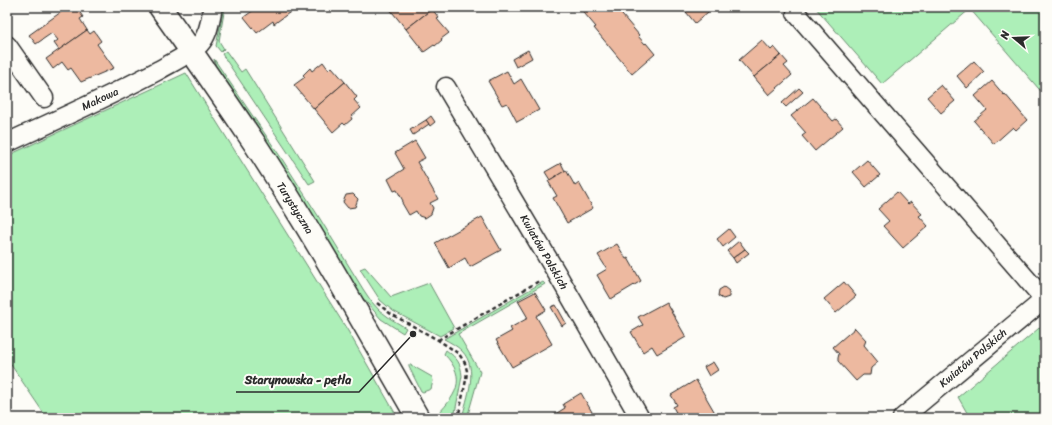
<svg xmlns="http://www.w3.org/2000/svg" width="1052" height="425" font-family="Sriracha,sans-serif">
<rect width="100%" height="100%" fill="#fdfcf7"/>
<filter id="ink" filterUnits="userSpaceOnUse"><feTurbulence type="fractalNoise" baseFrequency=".025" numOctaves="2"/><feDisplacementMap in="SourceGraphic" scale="8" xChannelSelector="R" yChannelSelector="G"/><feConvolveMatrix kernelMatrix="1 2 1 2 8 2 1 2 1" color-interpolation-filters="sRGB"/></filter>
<g filter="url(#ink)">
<g fill="#adefb8" stroke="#6c8d72">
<polygon points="224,7 225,7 219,41 224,49 221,52 216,46"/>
<polygon points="815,7 1045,7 1045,96 970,9 882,84"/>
<polygon points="226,51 241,72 245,69 315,181 309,184 222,54"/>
<polygon points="214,59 282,159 317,214 363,289 371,301 379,310 391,319 406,328 403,333 381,319 355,289 216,68"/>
<polygon points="186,73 348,331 398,418 47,418 7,359 7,156"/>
<polygon points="365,267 391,297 429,283 454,328 440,336 393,311 380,300 360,269"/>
<path d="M 543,282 L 545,284 L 458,334 L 480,372 L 467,418 L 462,418 C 467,397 479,369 462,351 C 457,346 450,342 444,339 Z"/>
<polygon points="1045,323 1045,418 970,418 958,397"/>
<path d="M 446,350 C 457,358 461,363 462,376 L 454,418 L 434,418 C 455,397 469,379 444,354 Z"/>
<polygon points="409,365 411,365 432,377 433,381 431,389 423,392 421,391 409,367"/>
</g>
<g fill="#edb9a0" stroke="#2b2b2b">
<polygon points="68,7 71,7 73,10 76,7 83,17 80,19 87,30 59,50 54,43 58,40 52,33 36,44 29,35"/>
<polygon points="258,7 297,7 274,24 273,21 257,33 244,17"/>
<polygon points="388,7 430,7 432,9 406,29"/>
<polygon points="579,7 613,7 616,10 617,9 639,35 638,36 645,44 646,43 655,54 632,74 594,28 596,27"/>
<polygon points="682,7 714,7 695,23"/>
<polygon points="432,9 439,18 437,19 449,33 441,39 442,40 435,46 434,45 424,52 406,29"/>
<polygon points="87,30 90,34 94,31 101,41 97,44 114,68 81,82 71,68 68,70 62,62 53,69 46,59"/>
<polygon points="762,40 771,50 774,47 781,55 754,77 739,60"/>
<polygon points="528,50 532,58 516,67 512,59"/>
<polygon points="781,55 788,63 784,66 792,75 769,95 754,77"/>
<polygon points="974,61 984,72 967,88 957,76"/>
<polygon points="323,62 329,70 332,67 345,82 314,109 294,85 305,77 303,75 310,68 312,71"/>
<polygon points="507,71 514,84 521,79 539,110 517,122 507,103 502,105 488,81"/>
<polygon points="992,81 1004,95 1005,94 1027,120 1016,130 1013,127 994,144 974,121 987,110 975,96"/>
<polygon points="345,82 357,97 354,100 361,108 351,117 352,119 345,125 343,123 333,132 314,109"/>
<polygon points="941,85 955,101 941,113 927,97"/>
<polygon points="799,88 803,92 786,107 782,103"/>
<polygon points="813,98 833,121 836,119 843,127 815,151 802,136 806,133 791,116"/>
<polygon points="431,116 435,122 430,126 426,120"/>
<polygon points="426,120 429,124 413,135 410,130"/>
<polygon points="415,141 425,158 417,162 438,199 430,203 433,208 431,214 425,218 419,216 416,211 409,215 402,203 403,201 397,190 394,191 388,179 404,169 395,153"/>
<polygon points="867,160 880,175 866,187 853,172"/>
<polygon points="561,163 565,171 550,180 545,172"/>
<polygon points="566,170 575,186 579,183 593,208 567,223 553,198 557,196 548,181"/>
<polygon points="897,192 908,204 911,202 922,214 919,216 928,226 903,248 883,226 889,221 878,209"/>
<polygon points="353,194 358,199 355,207 348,208 343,202 346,195"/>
<polygon points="482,217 501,250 470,267 465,258 449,268 435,243"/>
<polygon points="729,229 735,237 723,247 717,239"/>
<polygon points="739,241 745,249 733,258 727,251"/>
<polygon points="617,244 626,259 628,258 641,281 611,299 597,275 607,269 598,255"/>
<polygon points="745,249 749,253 736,263 733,258"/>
<polygon points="844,282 856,296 836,313 824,299"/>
<polygon points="724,287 729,291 729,297 723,299 718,296 719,290"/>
<polygon points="535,292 546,310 536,316 552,344 512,367 496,340 512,331 510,328 528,318 518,301"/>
<polygon points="666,302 686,337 657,354 652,346 643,352 631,332 643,325 638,317"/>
<polygon points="556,305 566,323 562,326 551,307"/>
<polygon points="855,328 866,340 865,343 864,345 878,362 871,368 870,375 863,375 856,381 838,361 838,358 839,354 833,347"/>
<polygon points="713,362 718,370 709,376 704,367"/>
<polygon points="696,380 718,418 679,418 673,407 677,405 671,395"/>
<polygon points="581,393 592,412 581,418 549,418 565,408 563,404"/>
</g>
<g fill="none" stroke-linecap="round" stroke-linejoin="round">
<g stroke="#2b2b2b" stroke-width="21">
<g id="minor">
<polyline points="796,13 1044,299"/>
<polyline points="7,45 44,98"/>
<polyline points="446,87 556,272 640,418"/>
<path d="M 7,143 C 58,119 109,97 159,70 C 171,63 191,54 200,44 C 209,34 210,20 213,7"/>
<polyline points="902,418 1045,299"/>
</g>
</g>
<g stroke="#2b2b2b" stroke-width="25">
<path id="tertiary" d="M 160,7 C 192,52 224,98 255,144 C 313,233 365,326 418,418"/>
</g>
<g stroke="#2b2b2b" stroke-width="2.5" stroke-dasharray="4 3" stroke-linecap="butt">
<polyline points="377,303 391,314 438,340 452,349 459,354 465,363 467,371 466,380 458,418"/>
<polyline points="438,340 539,281"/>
</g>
<use href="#minor" stroke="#fdfcf7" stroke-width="18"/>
<use href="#tertiary" stroke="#fdfcf7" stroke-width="22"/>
</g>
</g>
<g text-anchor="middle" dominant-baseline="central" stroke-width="4" stroke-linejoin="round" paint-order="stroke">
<g font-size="11" fill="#2b2b2b" stroke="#fdfcf7">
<text transform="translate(100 99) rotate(-25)">Makowa</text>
<text transform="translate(295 208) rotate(58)">Turystyczna</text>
<text transform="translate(544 252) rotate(60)">Kwiatów Polskich</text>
<text transform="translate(973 358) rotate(-40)">Kwiatów Polskich</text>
</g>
</g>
<path fill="none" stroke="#2b2b2b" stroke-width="1.5" d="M413 334L359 392H236"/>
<circle fill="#2b2b2b" stroke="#fdfcf7" stroke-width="1.5" cx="413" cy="334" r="4"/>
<g font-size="12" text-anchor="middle" font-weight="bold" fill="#2b2b2b" stroke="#fdfcf7" stroke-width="4" stroke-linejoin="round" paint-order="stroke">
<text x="298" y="384">Starynowska - pętla</text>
</g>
<rect width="1052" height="425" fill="none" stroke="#fdfcf7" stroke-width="24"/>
<rect x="12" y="12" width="1028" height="401" fill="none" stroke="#2b2b2b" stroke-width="1.5" filter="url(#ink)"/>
<g transform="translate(1014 38) rotate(289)" stroke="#fdfcf7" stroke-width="3" paint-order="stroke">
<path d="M0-3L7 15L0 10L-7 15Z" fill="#2b2b2b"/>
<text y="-6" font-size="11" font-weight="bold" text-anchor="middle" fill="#2b2b2b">N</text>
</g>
</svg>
